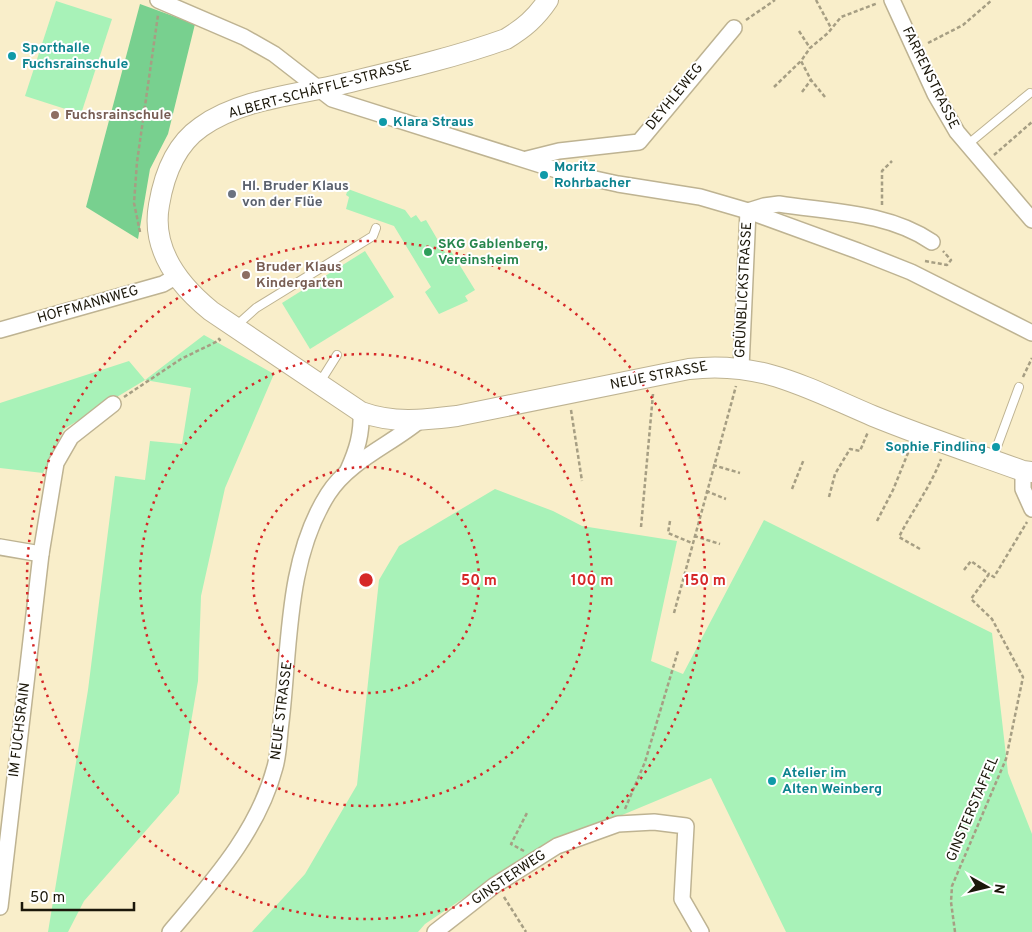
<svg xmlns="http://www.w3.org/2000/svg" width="1032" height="932" font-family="Overpass,sans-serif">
<rect width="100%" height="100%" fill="#f9eeca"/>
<g fill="#a8f2b8">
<polygon points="56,1 112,19 81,114 25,96"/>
<polygon points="348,189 405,210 411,218 416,215 421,222 426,220 446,254 451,251 475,290 465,296 468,301 439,314 425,292 431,287 394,226 346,209 349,197 346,195"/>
<polygon points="365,251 394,297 310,349 282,303"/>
<polygon points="204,335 274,374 225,488 201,596 198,681 179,793 84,901 68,932 48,932 88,690 115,476 145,480 150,441 182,444 191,388 145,380 64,429 43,473 0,468 0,403 129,361 145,380"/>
<polygon points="495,489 553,511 582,526 677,541 651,661 683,674 764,520 992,633 1008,773 1032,834 1032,932 786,932 711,778 531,853 425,924 418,932 252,932 305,874 357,785 379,580 399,546"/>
</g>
<polygon fill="#78d08f" points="140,4 195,24 168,134 150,169 138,239 86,207"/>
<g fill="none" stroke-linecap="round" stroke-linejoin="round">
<g stroke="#beb392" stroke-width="10">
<g id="lane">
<polyline points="967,145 1030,93"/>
<polyline points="236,326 256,308 373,236 376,228"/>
<polyline points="320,382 337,355"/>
<polyline points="992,460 1019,387"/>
</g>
</g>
<g stroke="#beb392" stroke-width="18">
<g id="street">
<polyline points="158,0 244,37 274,54 332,99 563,172 618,184 700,197 748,211 858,251 911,272 1032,333"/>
<polyline points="892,0 935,94 957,132 1032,220"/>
<polyline points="527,159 559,151 639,142 734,28"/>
<polyline points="0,330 163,284 175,277"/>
<path d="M 741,368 L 748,211 L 764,206 L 779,204 C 830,212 888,212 932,242"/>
<path d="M 348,470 C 357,450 362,434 361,412"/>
<polyline points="1023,471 1023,489 1032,509"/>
<polyline points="0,547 41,554"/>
<polyline points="0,907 41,554 56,463 71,437 113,404"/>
<path d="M 170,932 C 212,882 258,832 275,767 C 279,753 279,737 281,722 C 290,647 286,560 328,494 C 349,461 390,445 419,421"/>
<polyline points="435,932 495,885 557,846 618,824 654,822 686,826 682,899 701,932"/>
</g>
</g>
<g stroke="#beb392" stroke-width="22">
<path id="secondary" d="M 548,0 C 536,18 524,28 506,39 C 453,58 396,71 342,84 C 296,95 240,99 201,127 C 175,145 164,175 159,205 C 151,249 179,285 211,311 L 361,412 C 394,424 424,420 457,416 L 689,369 C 761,360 809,389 873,416 C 922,436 973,453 1023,471 L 1032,472"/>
</g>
<g stroke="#a69e83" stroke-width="2.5" stroke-dasharray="4 2.5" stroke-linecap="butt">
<polyline points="816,0 831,28"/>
<polyline points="746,20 775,0"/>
<polyline points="799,31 810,48"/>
<polyline points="928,43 963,25 992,0"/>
<polyline points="774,87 801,61"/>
<polyline points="802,92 811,80"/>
<polyline points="825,97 811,80 801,61 810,48 828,33 841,17 878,3"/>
<polyline points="994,155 1032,122"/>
<polyline points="882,205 882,171 892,161"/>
<polyline points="140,232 134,203 137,162 158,15"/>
<polyline points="925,261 947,265 951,260 943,251"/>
<polyline points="1023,377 1032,358"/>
<polyline points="124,397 181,359 220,340 218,338"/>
<polyline points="571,410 582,481"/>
<polyline points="713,465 740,473"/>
<polyline points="792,489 804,459"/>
<polyline points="706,491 726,499"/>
<polyline points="829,497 835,474 850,449 860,451 868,432"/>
<polyline points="670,521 668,533 692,543"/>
<polyline points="877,521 893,490 910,448"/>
<polyline points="641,527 653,394"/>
<polyline points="694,536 720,544"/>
<path d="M 920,549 L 899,537 C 912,511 931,486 941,459"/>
<polyline points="964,570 971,561 989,574"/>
<polyline points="674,613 736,386"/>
<polyline points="625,809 645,762 678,651"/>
<polyline points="524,851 511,844 528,811"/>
<polyline points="504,897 526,932"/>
<polyline points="955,932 951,902 952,886 1006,759 1023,677 992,619 971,599 989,574 994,577 1027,522"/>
</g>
<use href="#lane" stroke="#fff" stroke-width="8"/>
<use href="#street" stroke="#fff" stroke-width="15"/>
<use href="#secondary" stroke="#fff" stroke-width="20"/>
</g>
<g fill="none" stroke="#d62828" stroke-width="2.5" stroke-dasharray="2.5 5">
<circle cx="366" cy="580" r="113"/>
<circle cx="366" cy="580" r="226"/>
<circle cx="366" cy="580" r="339"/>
</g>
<g fill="#0f9aa8" stroke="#fff" stroke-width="2">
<circle cx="12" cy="56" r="5"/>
<circle cx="383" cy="122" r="5"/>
<circle cx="544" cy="175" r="5"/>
<circle cx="996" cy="447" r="5"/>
<circle cx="772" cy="781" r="5"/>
</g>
<g fill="#8d6e63" stroke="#fff" stroke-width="2">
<circle cx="55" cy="115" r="5"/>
<circle cx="246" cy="275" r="5"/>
</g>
<circle fill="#6b7280" stroke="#fff" stroke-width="2" cx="232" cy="194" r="5"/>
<circle fill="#2e9e5b" stroke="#fff" stroke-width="2" cx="428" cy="252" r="5"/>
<g text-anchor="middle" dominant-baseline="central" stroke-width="4" stroke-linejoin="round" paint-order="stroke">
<g font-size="14" font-weight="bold" fill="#0d838f" stroke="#fff" text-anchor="start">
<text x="22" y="48">Sporthalle<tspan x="22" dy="16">Fuchsrainschule</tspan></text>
<text x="393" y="122">Klara Straus</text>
<text x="554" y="167">Moritz<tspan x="554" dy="16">Rohrbacher</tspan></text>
<text x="986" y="447" text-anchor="end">Sophie Findling</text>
<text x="782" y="773">Atelier im<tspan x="782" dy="16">Alten Weinberg</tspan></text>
</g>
<g font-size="14" fill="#1b170a" stroke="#fff">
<text transform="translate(930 78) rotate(64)">FARRENSTRASSE</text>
<text transform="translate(320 90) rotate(-15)">ALBERT-SCHÄFFLE-STRASSE</text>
<text transform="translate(675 97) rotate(-51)">DEYHLEWEG</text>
<text transform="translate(744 290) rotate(-87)">GRÜNBLICKSTRASSE</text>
<text transform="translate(88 305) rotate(-16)">HOFFMANNWEG</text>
<text transform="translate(659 376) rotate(-11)">NEUE STRASSE</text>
<text transform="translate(282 711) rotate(-83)">NEUE STRASSE</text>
<text transform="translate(20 730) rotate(-83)">IM FUCHSRAIN</text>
<text transform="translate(973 809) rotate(-67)">GINSTERSTAFFEL</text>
<text transform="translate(509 878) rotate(-34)">GINSTERWEG</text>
</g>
<g font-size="14" font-weight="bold" fill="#785e54" stroke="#fff" text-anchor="start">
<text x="65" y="115">Fuchsrainschule</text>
<text x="256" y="267">Bruder Klaus<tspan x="256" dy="16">Kindergarten</tspan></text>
</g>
<g font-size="14" font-weight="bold" fill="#5b616d" stroke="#fff" text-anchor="start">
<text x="242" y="186">Hl. Bruder Klaus<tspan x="242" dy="16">von der Flüe</tspan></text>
</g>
<g font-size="14" font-weight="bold" fill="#27864d" stroke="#fff" text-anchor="start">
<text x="438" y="244">SKG Gablenberg,<tspan x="438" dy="16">Vereinsheim</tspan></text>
</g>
</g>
<circle cx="366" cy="580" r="8" fill="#d62828" stroke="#fff" stroke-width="2.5"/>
<g font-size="15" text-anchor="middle" font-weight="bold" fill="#d62828" stroke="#fff" stroke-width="4" stroke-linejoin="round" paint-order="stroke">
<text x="479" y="585">50 m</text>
<text x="592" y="585">100 m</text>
<text x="705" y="585">150 m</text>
</g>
<g transform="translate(987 887) rotate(98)" stroke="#ffffff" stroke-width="4" paint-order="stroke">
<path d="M0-4L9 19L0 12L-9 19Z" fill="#1b170a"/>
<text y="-8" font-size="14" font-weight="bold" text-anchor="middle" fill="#1b170a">N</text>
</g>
<path d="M22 902v8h112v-8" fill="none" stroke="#1b170a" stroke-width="2.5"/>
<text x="30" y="902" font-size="15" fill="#1b170a" stroke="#ffffff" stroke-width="4" paint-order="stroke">50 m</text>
</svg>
